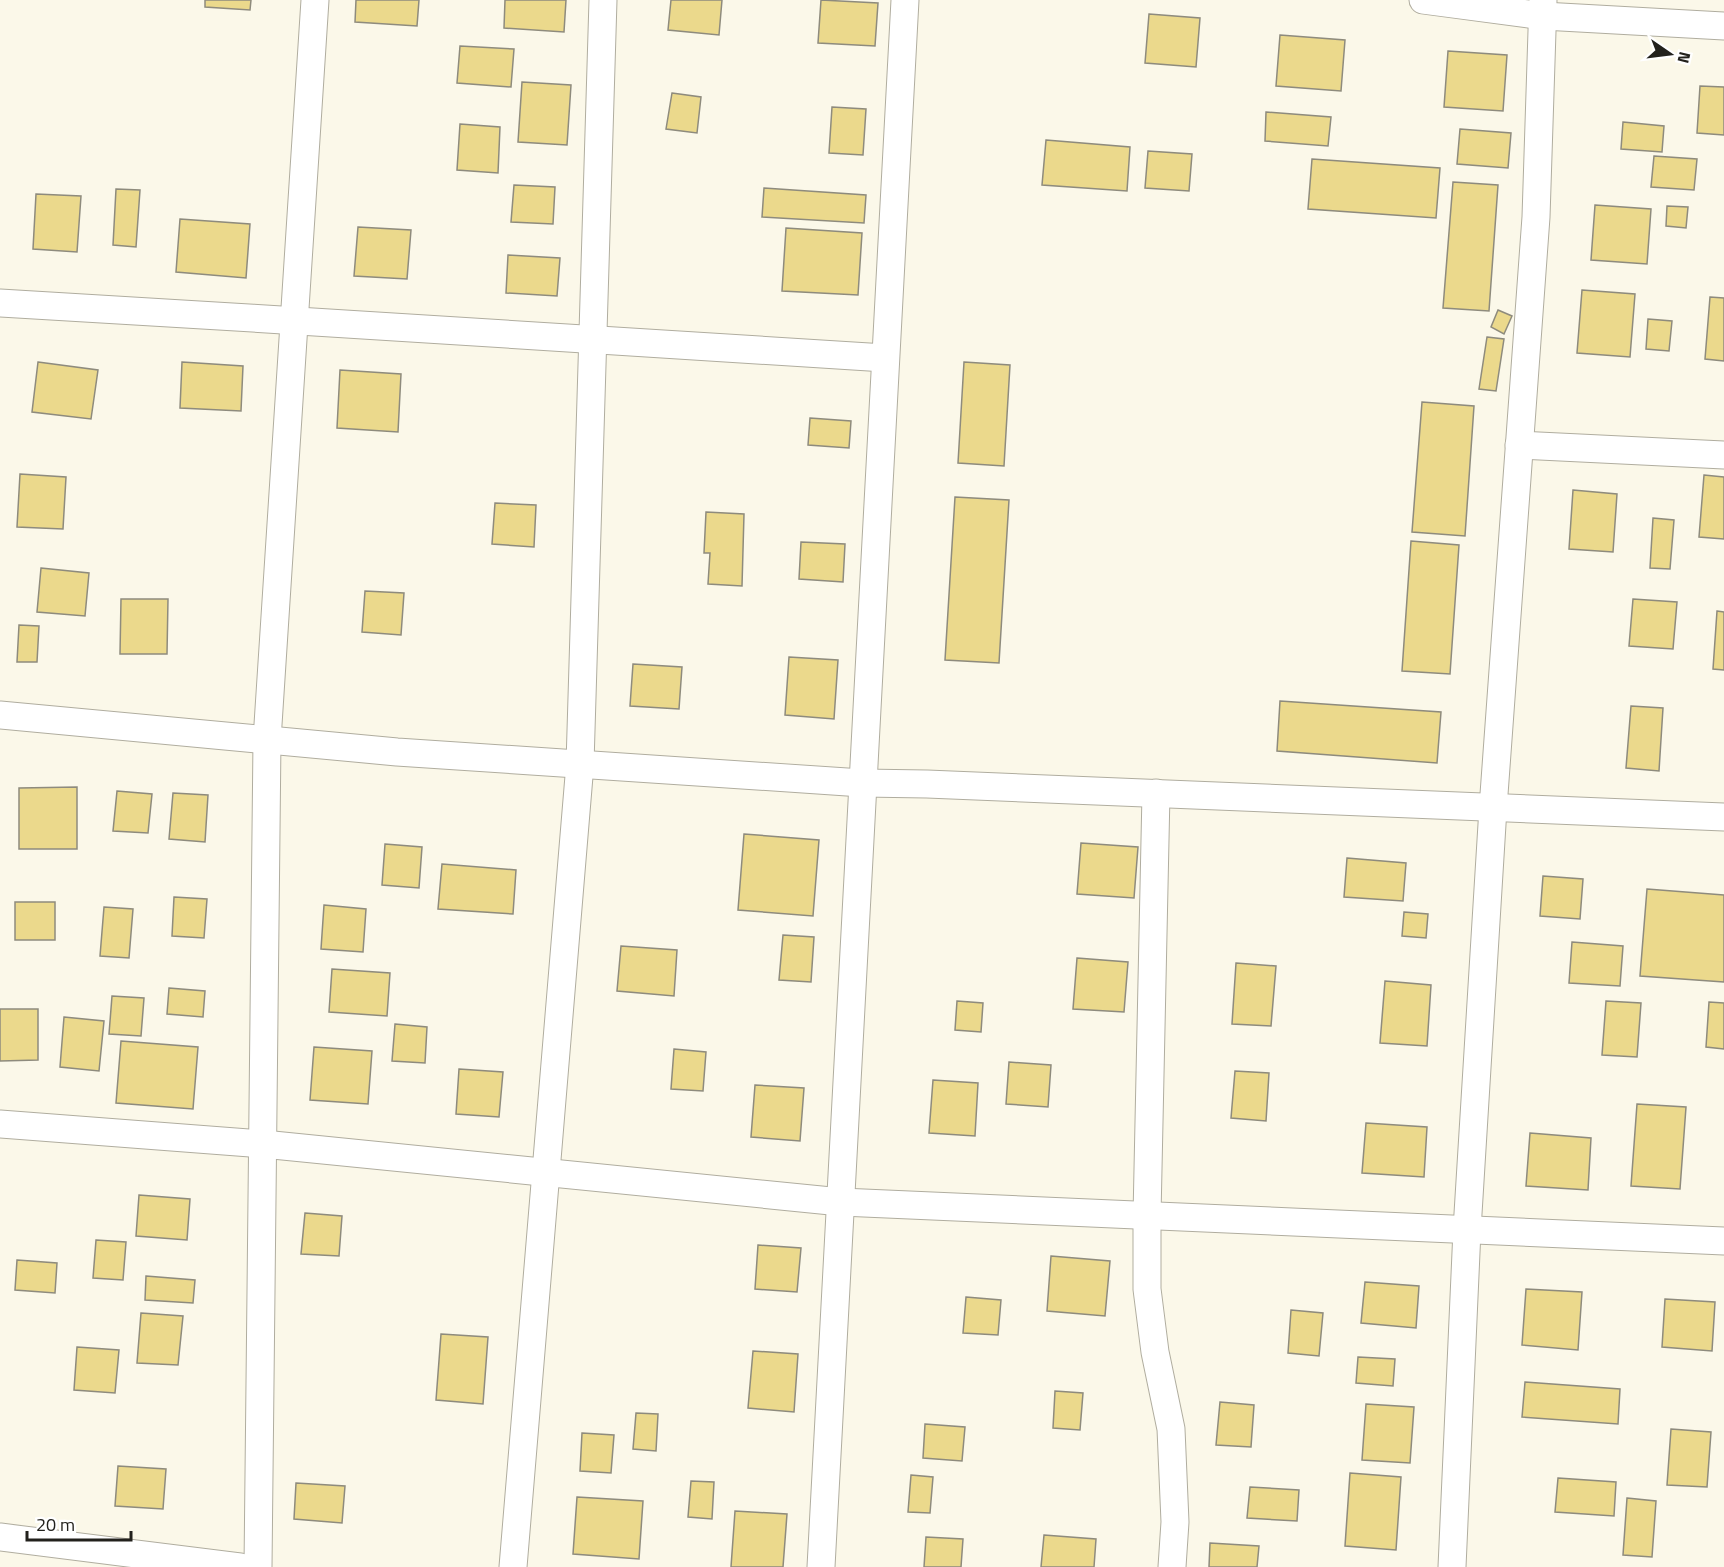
<svg xmlns="http://www.w3.org/2000/svg" width="1724" height="1567" font-family="'Titillium Web',sans-serif">
<rect width="100%" height="100%" fill="#fbf8e9"/>
<g fill="#ebd98c" stroke="#8e8b7d" stroke-width="1.5">
<polygon points="205,0 251,0 250,10 205,7"/>
<polygon points="356,0 419,0 417,26 355,22"/>
<polygon points="505,0 566,0 564,32 504,28"/>
<polygon points="671,0 722,0 719,35 668,30"/>
<polygon points="821,0 878,3 875,46 818,43"/>
<polygon points="1149,14 1200,18 1196,67 1145,63"/>
<polygon points="1280,35 1345,40 1341,91 1276,86"/>
<polygon points="460,46 514,49 511,87 457,83"/>
<polygon points="1448,51 1507,55 1503,111 1444,107"/>
<polygon points="522,82 571,85 567,145 518,142"/>
<polygon points="1700,86 1724,87 1724,135 1697,133"/>
<polygon points="672,93 701,97 697,133 666,129"/>
<polygon points="832,107 866,109 863,155 829,153"/>
<polygon points="1266,112 1331,117 1328,146 1265,141"/>
<polygon points="1623,122 1664,126 1662,152 1621,149"/>
<polygon points="460,124 500,127 498,173 457,170"/>
<polygon points="1460,129 1511,133 1508,168 1457,164"/>
<polygon points="1046,140 1130,147 1127,191 1042,185"/>
<polygon points="1148,151 1192,154 1189,191 1145,188"/>
<polygon points="1654,156 1697,159 1694,190 1651,187"/>
<polygon points="1312,159 1440,168 1436,218 1308,209"/>
<polygon points="1453,182 1498,185 1489,311 1443,308"/>
<polygon points="514,185 555,187 553,224 511,222"/>
<polygon points="764,188 866,195 864,223 762,217"/>
<polygon points="116,189 140,190 136,247 113,245"/>
<polygon points="36,194 81,196 77,252 33,249"/>
<polygon points="1595,205 1651,209 1647,264 1591,260"/>
<polygon points="1667,206 1688,207 1686,228 1666,226"/>
<polygon points="180,219 250,224 246,278 176,272"/>
<polygon points="358,227 411,230 407,279 354,276"/>
<polygon points="786,228 862,233 858,295 782,291"/>
<polygon points="508,255 560,258 557,296 506,293"/>
<polygon points="1582,290 1635,294 1630,357 1577,353"/>
<polygon points="1710,297 1724,298 1724,361 1705,359"/>
<polygon points="1498,310 1512,316 1504,334 1491,327"/>
<polygon points="1648,319 1672,321 1669,351 1646,349"/>
<polygon points="1487,337 1504,339 1496,391 1479,389"/>
<polygon points="38,362 98,370 91,419 32,412"/>
<polygon points="182,362 243,366 241,411 180,408"/>
<polygon points="964,362 1010,365 1004,466 958,463"/>
<polygon points="340,370 401,374 398,432 337,428"/>
<polygon points="1422,402 1474,406 1465,536 1412,532"/>
<polygon points="810,418 851,421 849,448 808,445"/>
<polygon points="20,474 66,477 63,529 17,527"/>
<polygon points="1704,475 1724,477 1724,539 1699,537"/>
<polygon points="1573,490 1617,494 1613,552 1569,549"/>
<polygon points="955,497 1009,500 999,663 945,660"/>
<polygon points="495,503 536,505 534,547 492,544"/>
<polygon points="706,512 744,514 742,586 708,584 710,553 704,553"/>
<polygon points="1653,518 1674,520 1670,569 1650,568"/>
<polygon points="1411,541 1459,545 1450,674 1402,671"/>
<polygon points="801,542 845,544 843,582 799,579"/>
<polygon points="41,568 89,573 85,616 37,612"/>
<polygon points="365,591 404,593 401,635 362,632"/>
<polygon points="121,599 168,599 167,654 120,654"/>
<polygon points="1633,599 1677,602 1673,649 1629,646"/>
<polygon points="1717,611 1724,612 1724,670 1713,669"/>
<polygon points="19,625 39,626 37,662 17,662"/>
<polygon points="789,657 838,660 834,719 785,715"/>
<polygon points="633,664 682,667 679,709 630,706"/>
<polygon points="1280,701 1441,712 1437,763 1277,751"/>
<polygon points="1631,706 1663,708 1659,771 1626,768"/>
<polygon points="77,787 77,849 19,849 19,788"/>
<polygon points="117,791 152,794 148,833 113,831"/>
<polygon points="173,793 208,795 205,842 169,839"/>
<polygon points="744,834 819,840 813,916 738,910"/>
<polygon points="1081,843 1138,847 1134,898 1077,894"/>
<polygon points="385,844 422,847 419,888 382,885"/>
<polygon points="1347,858 1406,863 1403,901 1344,897"/>
<polygon points="442,864 516,870 513,914 438,909"/>
<polygon points="1543,876 1583,879 1580,919 1540,916"/>
<polygon points="1647,889 1724,895 1724,982 1640,976"/>
<polygon points="174,897 207,899 204,938 172,936"/>
<rect x="15" y="902" width="40" height="38"/>
<polygon points="324,905 366,909 363,952 321,949"/>
<polygon points="104,907 133,909 129,958 100,956"/>
<polygon points="1404,912 1428,914 1426,938 1402,936"/>
<polygon points="783,935 814,937 811,982 779,980"/>
<polygon points="1572,942 1623,946 1620,986 1569,983"/>
<polygon points="621,946 677,950 674,996 617,991"/>
<polygon points="1077,958 1128,962 1124,1012 1073,1009"/>
<polygon points="1236,963 1276,966 1271,1026 1232,1024"/>
<polygon points="332,969 390,973 387,1016 329,1012"/>
<polygon points="1385,981 1431,985 1427,1046 1380,1043"/>
<polygon points="169,988 205,991 203,1017 167,1014"/>
<polygon points="112,996 144,998 141,1036 109,1034"/>
<polygon points="957,1001 983,1003 981,1032 955,1030"/>
<polygon points="1606,1001 1641,1003 1637,1057 1602,1055"/>
<polygon points="1709,1002 1724,1003 1724,1049 1706,1047"/>
<polygon points="0,1009 38,1009 38,1060 0,1061"/>
<polygon points="64,1017 104,1021 99,1071 60,1067"/>
<polygon points="395,1024 427,1027 425,1063 392,1061"/>
<polygon points="121,1041 198,1047 193,1109 116,1103"/>
<polygon points="314,1047 372,1051 368,1104 310,1100"/>
<polygon points="674,1049 706,1052 703,1091 671,1089"/>
<polygon points="1009,1062 1051,1065 1048,1107 1006,1104"/>
<polygon points="459,1069 503,1072 499,1117 456,1114"/>
<polygon points="1235,1071 1269,1073 1266,1121 1231,1118"/>
<polygon points="933,1080 978,1083 975,1136 929,1133"/>
<polygon points="755,1085 804,1088 800,1141 751,1137"/>
<polygon points="1637,1104 1686,1107 1680,1189 1631,1186"/>
<polygon points="1366,1123 1427,1127 1424,1177 1362,1173"/>
<polygon points="1530,1133 1591,1138 1588,1190 1526,1186"/>
<polygon points="139,1195 190,1199 187,1240 136,1236"/>
<polygon points="305,1213 342,1216 339,1256 301,1254"/>
<polygon points="96,1240 126,1242 123,1280 93,1278"/>
<polygon points="758,1245 801,1248 797,1292 755,1289"/>
<polygon points="1051,1256 1110,1261 1105,1316 1047,1311"/>
<polygon points="17,1260 57,1263 55,1293 15,1290"/>
<polygon points="146,1276 195,1280 193,1303 145,1300"/>
<polygon points="1365,1282 1419,1286 1416,1328 1361,1323"/>
<polygon points="1526,1289 1582,1292 1578,1350 1522,1345"/>
<polygon points="966,1297 1001,1300 998,1335 963,1333"/>
<polygon points="1665,1299 1715,1302 1712,1351 1662,1347"/>
<polygon points="1291,1310 1323,1313 1319,1356 1288,1353"/>
<polygon points="141,1313 183,1316 178,1365 137,1363"/>
<polygon points="441,1334 488,1337 483,1404 436,1400"/>
<polygon points="77,1347 119,1350 115,1393 74,1390"/>
<polygon points="753,1351 798,1354 794,1412 748,1408"/>
<polygon points="1358,1357 1395,1359 1393,1386 1356,1383"/>
<polygon points="1525,1382 1620,1389 1618,1424 1522,1417"/>
<polygon points="1055,1391 1083,1393 1080,1430 1053,1428"/>
<polygon points="1220,1402 1254,1405 1251,1447 1216,1445"/>
<polygon points="1366,1404 1414,1407 1410,1463 1362,1460"/>
<polygon points="636,1413 658,1414 656,1451 633,1449"/>
<polygon points="925,1424 965,1427 962,1461 923,1458"/>
<polygon points="1671,1429 1711,1432 1707,1487 1667,1485"/>
<polygon points="582,1433 614,1435 611,1473 580,1471"/>
<polygon points="118,1466 166,1469 163,1509 115,1506"/>
<polygon points="1350,1473 1401,1477 1396,1550 1345,1546"/>
<polygon points="911,1475 933,1477 930,1513 908,1512"/>
<polygon points="1558,1478 1616,1482 1614,1516 1555,1512"/>
<polygon points="691,1481 714,1482 712,1519 688,1517"/>
<polygon points="296,1483 345,1486 342,1523 294,1519"/>
<polygon points="1250,1487 1299,1490 1297,1521 1247,1518"/>
<polygon points="577,1497 643,1501 639,1559 573,1554"/>
<polygon points="1627,1498 1656,1501 1652,1557 1623,1555"/>
<polygon points="735,1511 787,1514 783,1567 731,1567"/>
<polygon points="1044,1535 1096,1539 1094,1567 1041,1567"/>
<polygon points="926,1537 963,1539 961,1567 924,1567"/>
<polygon points="1210,1543 1259,1546 1257,1567 1209,1567"/>
</g>
<g fill="none" stroke-linecap="round" stroke-linejoin="round">
<g stroke="#b0ad9f" stroke-width="29">
<g id="street">
<polyline points="1423,0 1543,16 1724,26"/>
<path d="M 0,303 C 295,321 590,337 885,358"/>
<polyline points="1519,445 1724,455"/>
<polyline points="0,715 397,752 862,783 927,784 1724,817"/>
<polyline points="1156,793 1147,1216 1147,1289 1155,1352 1171,1429 1175,1522 1172,1567"/>
<polyline points="0,1124 263,1144 841,1202 1724,1241"/>
<polyline points="0,1537 240,1567"/>
<polyline points="258,1567 267,740 315,0"/>
<polyline points="513,1567 580,764 603,0"/>
<polyline points="821,1567 905,0"/>
<polyline points="1452,1567 1467,1230 1493,808 1536,217 1543,0"/>
</g>
</g>
<use href="#street" stroke="#fff" stroke-width="27"/>
</g>
<g transform="translate(1670 54) rotate(104)" stroke="#ffffff" stroke-width="4.5" paint-order="stroke">
<path d="M0-4.5L10 22L0 15L-10 22Z" fill="#22211c"/>
<text y="-9" font-size="16" font-weight="bold" text-anchor="middle" fill="#22211c">N</text>
</g>
<path d="M27 1531v9h104v-9" fill="none" stroke="#22211c" stroke-width="3"/>
<text x="36" y="1531" font-size="18" fill="#22211c" stroke="#ffffff" stroke-width="4.5" paint-order="stroke">20 m</text>
</svg>
